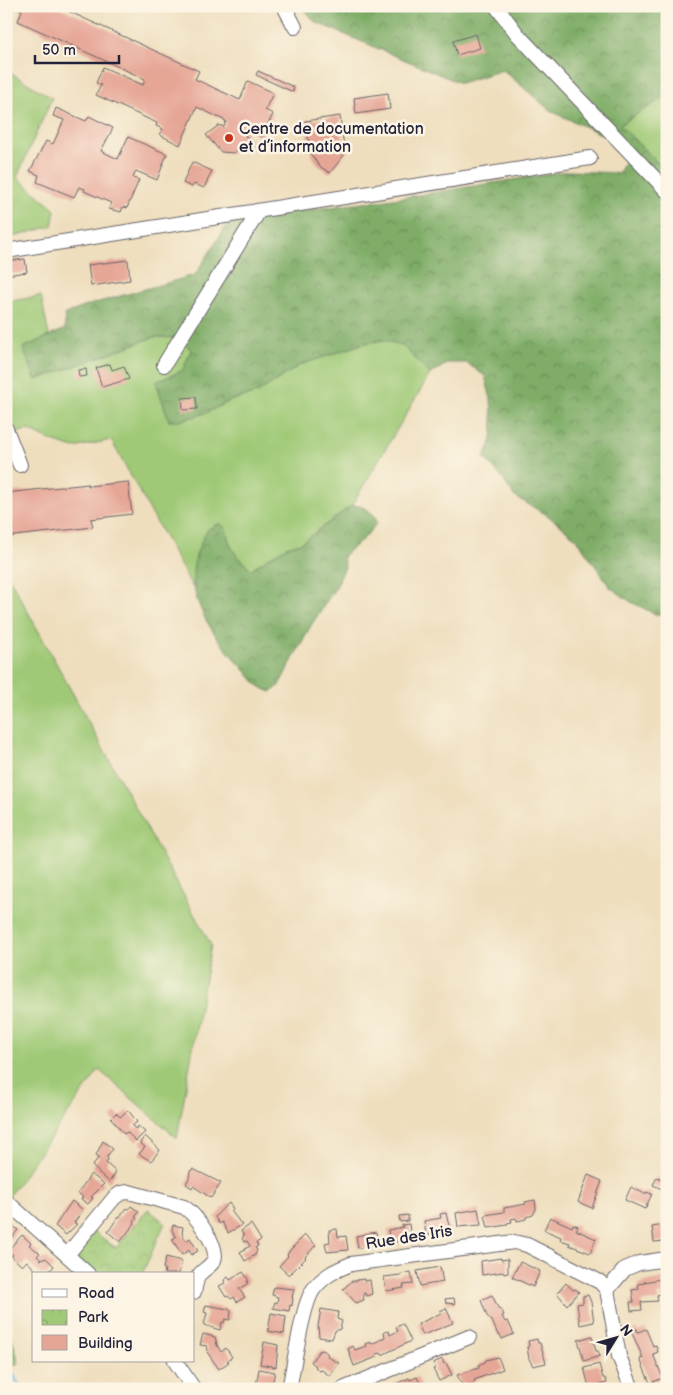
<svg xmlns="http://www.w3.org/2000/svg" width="673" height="1395" font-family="'Balsamiq Sans',sans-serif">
<defs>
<pattern id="forest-crowns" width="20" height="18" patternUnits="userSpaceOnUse" patternTransform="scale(1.25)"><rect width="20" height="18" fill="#7fad67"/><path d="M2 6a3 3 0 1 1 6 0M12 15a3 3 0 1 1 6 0" fill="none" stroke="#688c56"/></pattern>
<pattern id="park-crowns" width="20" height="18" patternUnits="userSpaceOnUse" patternTransform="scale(1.25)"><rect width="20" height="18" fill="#9fc976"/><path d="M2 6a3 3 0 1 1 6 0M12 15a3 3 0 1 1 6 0" fill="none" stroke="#89ac67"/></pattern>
</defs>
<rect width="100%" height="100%" fill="#fcf5e5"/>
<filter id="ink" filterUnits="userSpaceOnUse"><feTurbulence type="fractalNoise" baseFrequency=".02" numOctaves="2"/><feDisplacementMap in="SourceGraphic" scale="10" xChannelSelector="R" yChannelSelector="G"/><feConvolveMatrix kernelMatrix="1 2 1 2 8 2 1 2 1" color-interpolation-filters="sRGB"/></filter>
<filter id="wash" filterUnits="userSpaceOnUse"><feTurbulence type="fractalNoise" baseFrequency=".0096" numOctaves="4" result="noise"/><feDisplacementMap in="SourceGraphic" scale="20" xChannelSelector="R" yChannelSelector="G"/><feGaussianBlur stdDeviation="1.12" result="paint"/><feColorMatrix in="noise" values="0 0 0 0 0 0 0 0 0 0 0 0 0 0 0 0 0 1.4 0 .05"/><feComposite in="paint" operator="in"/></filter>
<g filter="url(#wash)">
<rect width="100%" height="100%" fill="#eedebd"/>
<g fill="#9fc976" stroke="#607658">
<polygon points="6,70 52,98 17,177 55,210 52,226 6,239"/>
<polygon points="667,95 667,172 620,125"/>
<path d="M 41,296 L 49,336 L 23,348 L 36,380 L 154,337 L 180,338 L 191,350 L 183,370 L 179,421 L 205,413 L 232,400 L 257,393 L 300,365 L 365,343 L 383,340 L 403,345 L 430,374 L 352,505 L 301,543 L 286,547 L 251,569 C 243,562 234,554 230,544 C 226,534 229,531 220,523 L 208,529 L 196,555 L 193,588 L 111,440 L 74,448 L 52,441 L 29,430 L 6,435 L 6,302 Z"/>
<polygon points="6,572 211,945 177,1138 99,1070 9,1196 6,1194"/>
</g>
<g fill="url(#forest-crowns)" stroke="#506851">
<polygon points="302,6 667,6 667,95 620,125 667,172 667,615 655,614 631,602 610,587 576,538 547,515 514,496 502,478 484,457 490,445 493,432 491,399 485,376 467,363 448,363 430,374 402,345 383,340 365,343 300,365 257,393 232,400 206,413 179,421 169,421 156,382 183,370 191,350 180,338 154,337 36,380 23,348 65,329 65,314 92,304 195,275 231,219 387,200 568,171 619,173 628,156 614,140 551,111 503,70 460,83 315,22"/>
<path d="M 352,505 C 364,506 374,511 377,523 L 364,538 L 343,556 L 345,567 L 336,587 L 310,627 L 278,687 L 271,692 C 255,686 254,680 243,668 C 214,638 179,592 199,548 C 205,534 205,530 220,523 C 229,531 226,534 230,544 C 234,554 243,562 251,569 L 286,547 L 301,543 Z"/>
<polygon points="6,1332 12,1338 19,1363 6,1369"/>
</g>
<polygon fill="url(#park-crowns)" stroke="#607658" points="148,1209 165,1223 142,1274 87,1274 67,1255 89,1228 116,1248"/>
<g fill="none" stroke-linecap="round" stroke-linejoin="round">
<polyline stroke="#61b3dd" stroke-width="3" points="12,1373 21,1389"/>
</g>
<g id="blocks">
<g fill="#e6a696">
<polygon points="13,6 57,6 199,71 195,79 240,100 248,81 273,93 265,110 273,114 262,137 248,130 245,136 252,140 234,153 221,152 206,135 219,125 224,127 226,121 197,107 180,145 160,135 163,129 156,126 157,123 96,95 101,85 96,83 103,67 143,85 145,79 18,21 22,10"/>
<polygon points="476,34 480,48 457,55 453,41"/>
<polygon points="258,71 294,87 293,92 256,75"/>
<polygon points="388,93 390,109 356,114 354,98"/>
<polygon points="56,108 86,121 89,116 113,128 101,151 118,159 128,137 167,154 157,180 136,171 133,178 139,180 127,208 123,207 121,212 109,209 111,203 84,191 85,189 79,187 74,197 37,182 39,175 30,171 46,141 53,144 64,120 53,116"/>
<polygon points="340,116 343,140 348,150 330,173 319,166 311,154 305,121"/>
<polygon points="192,162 212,171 204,188 194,184 192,187 183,183"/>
<polygon points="25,259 27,272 6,275 6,261"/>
<polygon points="128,260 130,280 91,286 88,265"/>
<polygon points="110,364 112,370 124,366 129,379 102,387 96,368"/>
<polygon points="86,369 87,376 79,377 78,370"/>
<polygon points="196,397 197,409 183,410 182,398"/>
<polygon points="128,482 132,514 91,519 93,527 6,537 6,493 88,484 88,486"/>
<polygon points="128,1110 137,1122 132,1126 136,1129 138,1126 145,1132 136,1141 127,1132 124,1134 111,1118 116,1113 120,1117"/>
<polygon points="145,1136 160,1150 151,1161 139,1154 145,1147 140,1143"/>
<polygon points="103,1141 113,1149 107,1156 108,1160 106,1163 115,1171 115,1174 109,1182 92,1166 99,1157 96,1155"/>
<polygon points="193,1169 221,1183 211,1198 193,1186 192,1188 186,1184 189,1178 190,1171"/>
<polygon points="91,1174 104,1184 91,1197 93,1198 88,1204 81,1199 83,1197 78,1193"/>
<polygon points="588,1175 602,1181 592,1208 578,1202"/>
<polygon points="657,1177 666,1181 662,1189 653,1185"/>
<polygon points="631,1187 645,1194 646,1192 652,1194 645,1209 625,1200"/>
<polygon points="535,1200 536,1209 533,1215 526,1217 526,1219 517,1221 516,1218 511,1219 512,1222 507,1223 507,1225 488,1228 485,1215 504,1212 504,1208 526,1204 525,1202"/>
<polygon points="72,1201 83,1210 74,1223 77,1224 66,1235 55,1226"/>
<polygon points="229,1203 233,1209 231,1211 242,1225 228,1233 222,1222 219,1224 215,1217 223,1208"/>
<polygon points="131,1206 139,1212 135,1217 137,1218 134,1222 135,1223 120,1242 108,1232 118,1217 119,1218 127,1208 129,1209"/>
<polygon points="478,1209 481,1225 458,1227 456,1213"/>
<polygon points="446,1213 450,1230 426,1235 424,1221 441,1218 440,1214"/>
<polygon points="408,1215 408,1221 400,1222 399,1216"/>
<polygon points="550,1217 572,1227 573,1224 578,1226 576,1230 596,1239 590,1253 569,1245 570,1243 560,1240 561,1237 544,1230"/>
<polygon points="667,1218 667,1241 654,1242 652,1227 664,1225 663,1221"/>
<polygon points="6,1223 10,1226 12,1225 18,1230 6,1244"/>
<polygon points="251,1224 261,1240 256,1243 258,1246 255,1248 257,1250 255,1255 245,1261 240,1252 250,1246 247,1241 244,1242 242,1238 244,1236 241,1231"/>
<polygon points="409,1224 411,1239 390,1243 388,1230 403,1227 402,1225"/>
<polygon points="173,1225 183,1227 182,1233 186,1241 190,1238 198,1251 191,1255 189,1250 182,1255 172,1239 176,1237 172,1230"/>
<polygon points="337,1229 338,1237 346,1236 348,1250 327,1252 325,1243 330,1242 329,1230"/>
<polygon points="376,1232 378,1245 358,1248 356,1236"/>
<polygon points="22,1235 31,1243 29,1245 40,1253 37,1256 41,1260 46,1258 54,1266 47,1274 39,1274 27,1261 22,1266 11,1256 13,1255 8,1250"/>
<polygon points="305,1235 316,1245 305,1257 306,1258 289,1275 279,1266 288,1256 287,1255 290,1250"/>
<polygon points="166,1257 182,1261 179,1274 164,1274 165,1269 163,1268"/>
<polygon points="501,1258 501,1260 508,1259 508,1273 504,1274 503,1272 482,1275 481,1261"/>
<polygon points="520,1262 540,1271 533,1287 512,1277"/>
<polygon points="440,1267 443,1282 420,1286 417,1271"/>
<polygon points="243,1272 248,1279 247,1284 239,1289 245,1297 237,1302 234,1297 231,1299 228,1296 226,1297 219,1286 225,1283 224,1280 228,1277 230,1280"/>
<polygon points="411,1272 413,1284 403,1285 404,1288 386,1291 384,1277 401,1275 401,1274"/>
<polygon points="667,1278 667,1302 663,1301 662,1294 657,1295 658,1301 641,1302 642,1310 631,1311 630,1302 634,1302 632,1290 639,1289 638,1284 645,1283 644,1282"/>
<polygon points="364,1279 364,1281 370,1280 372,1294 366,1296 365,1293 363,1294 364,1300 356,1303 343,1289 352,1281 357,1281 357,1280"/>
<polygon points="566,1283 573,1290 575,1289 579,1292 567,1305 557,1293"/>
<polygon points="274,1287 294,1289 292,1298 293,1298 292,1306 290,1305 289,1311 273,1308 275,1302 277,1303 278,1297 272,1295"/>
<polygon points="492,1295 499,1310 501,1309 504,1315 502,1316 505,1322 508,1321 514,1334 502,1339 500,1335 498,1335 492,1321 487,1316 481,1300"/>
<polygon points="588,1295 591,1302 594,1322 580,1325 577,1304 583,1303 583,1296"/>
<polygon points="454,1298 455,1304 446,1303 445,1299"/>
<polygon points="206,1305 228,1309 231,1311 230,1320 225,1319 224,1323 222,1322 220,1330 204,1325 207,1313 204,1312"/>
<polygon points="446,1308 453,1323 423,1335 418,1324 441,1313 440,1311"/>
<polygon points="321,1309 338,1312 337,1319 342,1321 340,1329 335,1331 332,1339 319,1337 318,1326"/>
<polygon points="271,1313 286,1316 284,1334 268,1331"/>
<polygon points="403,1324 411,1341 382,1355 381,1353 376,1354 377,1357 354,1366 348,1349 353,1346 355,1350 366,1346 365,1344 370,1342 371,1344 376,1342 385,1337 384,1332 389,1331 390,1335 398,1331 396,1327"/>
<polygon points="637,1329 638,1332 646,1329 653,1346 656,1345 658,1352 653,1354 663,1378 650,1383 640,1359 643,1358 631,1331"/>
<polygon points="203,1334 215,1337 217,1345 221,1352 226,1348 232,1357 227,1361 229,1362 219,1369 207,1352 208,1351 207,1346 200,1345"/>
<polygon points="592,1336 596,1351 598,1351 600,1356 584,1361 578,1340"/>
<polygon points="537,1339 538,1343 540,1343 546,1363 533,1366 529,1359 527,1347 529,1346 528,1341"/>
<polygon points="264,1342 278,1345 276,1367 260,1364"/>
<polygon points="323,1350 327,1353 328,1357 339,1363 330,1376 322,1370 319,1371 316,1368 315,1365 311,1362 319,1351"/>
<polygon points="498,1357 503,1369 474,1380 475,1382 463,1387 457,1375 479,1368 478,1365 485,1362 486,1360"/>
<polygon points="442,1359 444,1364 446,1363 452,1375 439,1381 433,1369 436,1368 433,1363"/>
<polygon points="599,1364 603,1378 605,1378 607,1383 589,1387 584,1368"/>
<polygon points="259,1369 275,1372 271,1389 256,1386"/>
<polygon points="417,1377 423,1389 392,1389 391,1386 409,1378 410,1380"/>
</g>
</g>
</g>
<g filter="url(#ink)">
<use href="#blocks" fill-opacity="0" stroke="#696468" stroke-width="1"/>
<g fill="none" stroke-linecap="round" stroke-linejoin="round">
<g stroke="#696468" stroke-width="16">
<g id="minor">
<polyline points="284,6 295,27"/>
<polyline points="496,6 518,35 667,191"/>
<polyline points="6,251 590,158"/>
<polyline points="164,365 259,211"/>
<polyline points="6,429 20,465"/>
<polyline points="6,1201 88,1274"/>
<path d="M 67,1255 L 114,1198 L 121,1193 L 129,1192 L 184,1207 C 195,1214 220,1247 214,1260 C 211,1267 201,1270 198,1277 C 196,1281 195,1288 194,1292"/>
<polyline points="607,1290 625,1269 639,1263 667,1259"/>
<polyline points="175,1361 194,1389"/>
<path d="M 289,1389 C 294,1367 302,1305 313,1290 C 323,1276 336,1270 351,1264 L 514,1242 L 527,1245 L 600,1282 L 607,1290 L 619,1356 L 632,1389"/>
<polyline points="343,1389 469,1337"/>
</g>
</g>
<use href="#minor" stroke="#fff" stroke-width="14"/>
</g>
</g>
<circle fill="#c8321e" stroke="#fcf5e5" stroke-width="2" cx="229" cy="138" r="5"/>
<g text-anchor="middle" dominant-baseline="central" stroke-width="5" stroke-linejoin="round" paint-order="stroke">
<g font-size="16" fill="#22223b" stroke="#fcf5e5" text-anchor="start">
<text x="239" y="129">Centre de documentation<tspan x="239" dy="18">et d’information</tspan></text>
</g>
<g font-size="16" fill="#22223b" stroke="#fcf5e5">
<text transform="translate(409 1238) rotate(-9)">Rue des Iris</text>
</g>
</g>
<rect width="673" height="1395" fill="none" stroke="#fcf5e5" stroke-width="25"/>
<rect x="32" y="1272" width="162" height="90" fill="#fcf5e5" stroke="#a5a1a1"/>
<rect x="42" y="1289" width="25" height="8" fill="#ffffff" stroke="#a5a1a1"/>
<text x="78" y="1298" font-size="15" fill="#22223b">Road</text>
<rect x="42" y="1310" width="25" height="15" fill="url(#park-crowns)" stroke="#a5a1a1"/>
<text x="78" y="1322" font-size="15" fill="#22223b">Park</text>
<rect x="42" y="1335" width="25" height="15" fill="#e6a696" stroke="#a5a1a1"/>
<text x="78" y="1348" font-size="15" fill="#22223b">Building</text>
<g transform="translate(616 1338) rotate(53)" stroke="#fcf5e5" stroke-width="4" paint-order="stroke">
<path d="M0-4L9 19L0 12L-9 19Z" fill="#22223b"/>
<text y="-8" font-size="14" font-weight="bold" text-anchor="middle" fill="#22223b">N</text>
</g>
<path d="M35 55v8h84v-8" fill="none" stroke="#22223b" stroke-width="2.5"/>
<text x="42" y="55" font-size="15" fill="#22223b" stroke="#fcf5e5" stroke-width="4" paint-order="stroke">50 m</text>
</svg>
